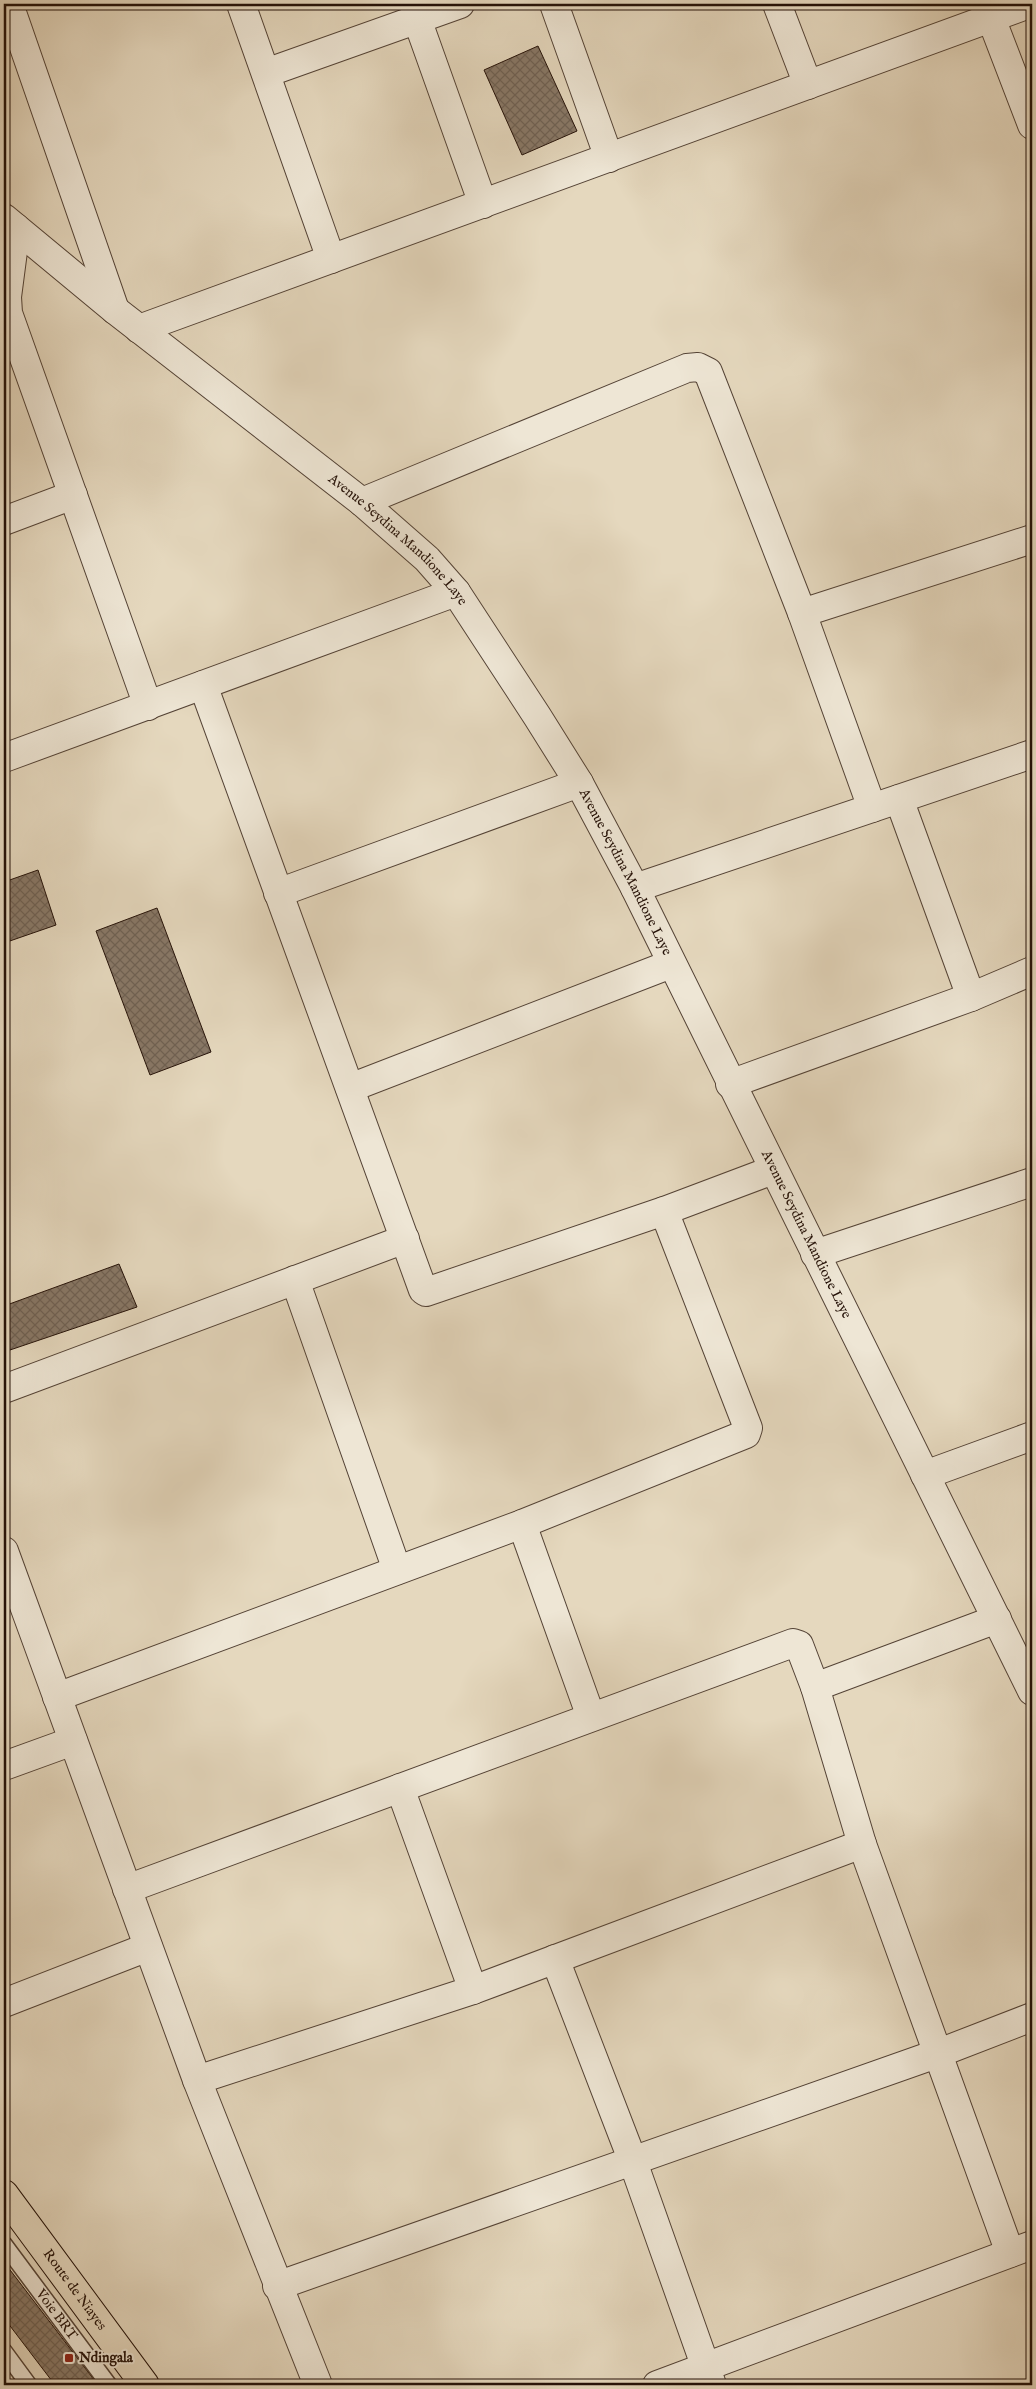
<svg xmlns="http://www.w3.org/2000/svg" width="1036" height="2389" font-family="'IM FELL English',serif">
<defs>
<pattern id="building-cross-hatch" width="8" height="8" patternUnits="userSpaceOnUse" patternTransform="scale(1.25)"><rect width="8" height="8" fill="#887867"/><path d="M0 0l8 8M0 8l8-8" fill="none" stroke="#6f6153"/></pattern>
</defs>
<rect width="100%" height="100%" fill="#e5d8be"/>
<filter id="stains"><feTurbulence type="fractalNoise" baseFrequency=".004" numOctaves="4"/><feColorMatrix values="0 0 0 0 .2 0 0 0 0 .09 0 0 0 0 .02 0 0 0 .5 -.17"/></filter>
<radialGradient id="worn" r=".72"><stop offset=".6" stop-color="#630" stop-opacity="0"/><stop offset="1" stop-color="#630" stop-opacity=".3"/></radialGradient>
<g fill="url(#building-cross-hatch)" stroke="#241108">
<polygon points="538,46 577,131 522,155 484,70"/>
<polygon points="38,870 56,925 4,943 4,882"/>
<polygon points="157,908 211,1052 150,1075 96,931"/>
<polygon points="119,1264 137,1307 4,1352 4,1306"/>
<polygon points="4,2262 98,2385 55,2385 4,2318"/>
</g>
<g fill="none" stroke-linecap="round" stroke-linejoin="round">
<g stroke="#544336" stroke-width="18">
<g id="service">
<path id="s1" d="M 4,2244 L 109,2385"/>
<polyline points="4,2351 29,2385"/>
</g>
</g>
<g stroke="#544336" stroke-width="30">
<g id="minor">
<polyline points="9,4 115,310"/>
<polyline points="241,4 331,259"/>
<polyline points="554,4 609,158"/>
<polyline points="777,4 808,85"/>
<polyline points="991,18 1032,125"/>
<polyline points="417,19 483,204"/>
<polyline points="266,73 460,4"/>
<path id="s2" d="M 4,218 L 115,310 L 362,502 L 427,559 L 456,592 L 537,716 L 579,783 L 635,888 L 1032,1691"/>
<polyline points="16,228 7,297 8,313 148,706"/>
<polyline points="139,329 1029,4"/>
<polyline points="362,502 687,368 698,367 708,372 802,613 872,808"/>
<polyline points="4,521 73,495"/>
<polyline points="802,613 1032,539"/>
<polyline points="203,685 423,1290 426,1292 664,1211 773,1170"/>
<polyline points="4,758 456,592"/>
<polyline points="899,799 971,997"/>
<polyline points="635,888 1032,754"/>
<polyline points="278,893 579,783"/>
<polyline points="730,1084 971,997 1032,971"/>
<polyline points="350,1088 671,964"/>
<polyline points="815,1254 1032,1182"/>
<polyline points="295,1280 397,1570"/>
<polyline points="4,1389 405,1239"/>
<polyline points="925,1475 1032,1436"/>
<polyline points="522,1524 591,1717"/>
<polyline points="4,1551 197,2080 318,2385"/>
<polyline points="815,1687 997,1619"/>
<polyline points="57,1697 522,1524 746,1434 748,1428 664,1211"/>
<polyline points="4,1766 73,1741"/>
<polyline points="400,1788 473,1990"/>
<polyline points="127,1889 793,1643 799,1645 815,1687 862,1844 1010,2253"/>
<polyline points="555,1959 632,2159 712,2385"/>
<polyline points="4,2003 148,1947"/>
<polyline points="197,2080 473,1990 862,1844"/>
<polyline points="277,2286 939,2053 1032,2017"/>
<polyline points="657,2385 1032,2245"/>
</g>
</g>
<g stroke="#241108" stroke-width="30">
<g id="primary">
<path id="s3" d="M 4,2194 L 145,2385"/>
</g>
</g>
<use href="#service" stroke="#eee6d5" stroke-width="15"/>
<use href="#minor" stroke="#eee6d5" stroke-width="28"/>
<use href="#primary" stroke="#e5d8be" stroke-width="28"/>
</g>
<rect fill="#8f2418" stroke="#eee6d5" stroke-width="2" x="64" y="2353" width="10" height="10" rx="2.5"/>
<g text-anchor="middle" dominant-baseline="central" stroke-width="4" stroke-linejoin="round" paint-order="stroke">
<g font-size="14" fill="#241108" stroke="#eee6d5">
<text stroke="none"><textPath href="#s2" startOffset="509">Avenue Seydina Mandione Laye</textPath></text>
<text stroke="none"><textPath href="#s2" startOffset="915">Avenue Seydina Mandione Laye</textPath></text>
<text stroke="none"><textPath href="#s2" startOffset="1320">Avenue Seydina Mandione Laye</textPath></text>
<text stroke="none"><textPath href="#s3" startOffset="119">Route de Niayes</textPath></text>
<text stroke="none"><textPath href="#s1" startOffset="88">Voie BRT</textPath></text>
</g>
<g font-size="14" font-weight="bold" fill="#241108" stroke="#eee6d5" text-anchor="start">
<text x="79" y="2358">Ndingala</text>
</g>
</g>
<rect width="1036" height="2389" fill="none" stroke="#e5d8be" stroke-width="20"/>
<rect x="5" y="5" width="1026" height="2379" fill="none" stroke="#241108" stroke-width="2.5"/>
<rect x="10" y="10" width="1016" height="2369" fill="none" stroke="#241108"/>
<rect width="100%" height="100%" filter="url(#stains)"/>
<rect width="100%" height="100%" fill="url(#worn)"/>
</svg>
